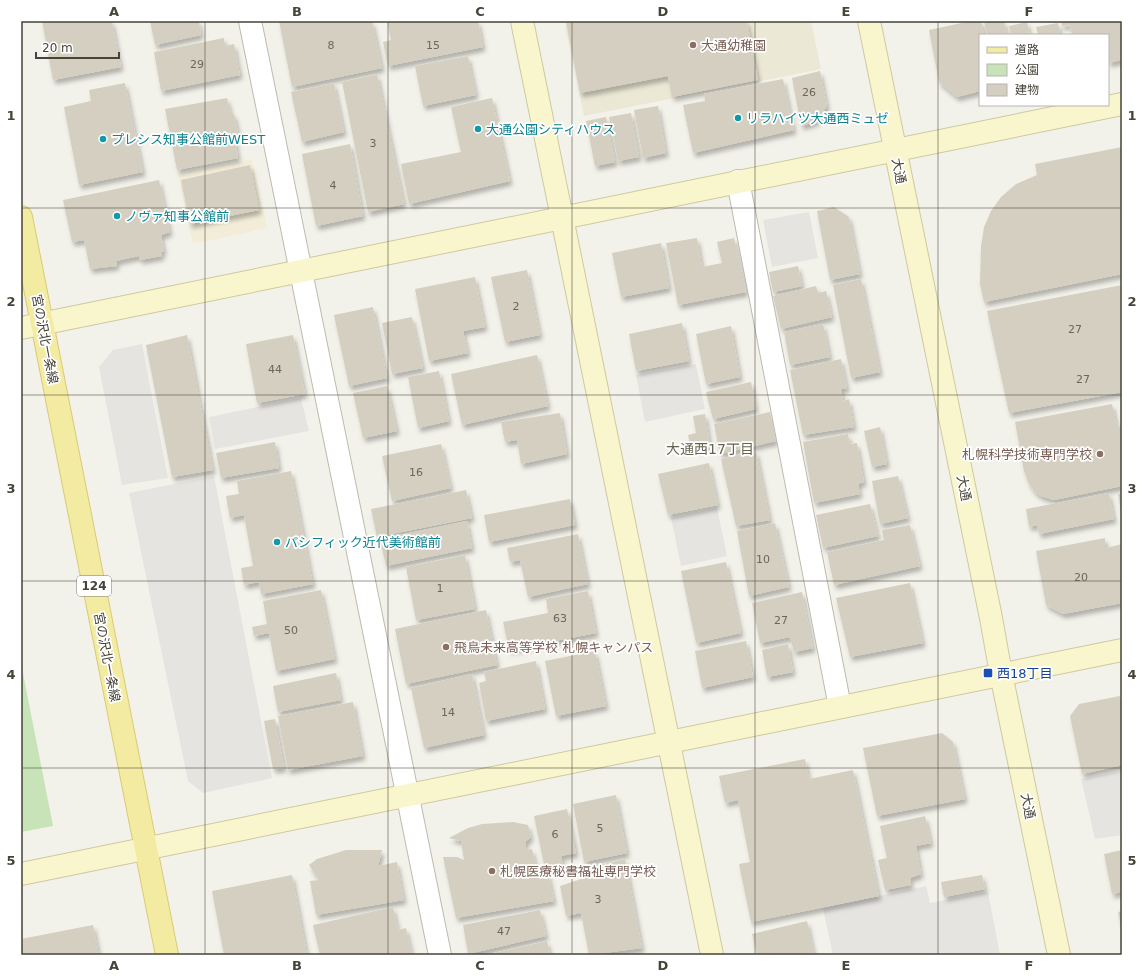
<svg xmlns="http://www.w3.org/2000/svg" width="1143" height="976" font-family="'DejaVu Sans','Noto Sans JP',sans-serif">
<defs>
<filter id="shadow"><feDropShadow dx="2.5" dy="4.5" stdDeviation="2" flood-color="#0004"/></filter>
</defs>
<rect width="100%" height="100%" fill="#f3f2ea"/>
<polygon fill="#f2ecd8" points="252,159 267,228 193,244 178,174"/>
<polygon fill="#ebe8d5" points="565,21 811,21 821,69 584,116"/>
<polygon fill="#c7e3b7" points="21,663 53,826 21,832"/>
<g fill="#e5e4e1">
<polygon points="809,212 818,258 772,267 763,220"/>
<polygon points="142,344 168,478 122,485 99,367 113,350"/>
<polygon points="696,364 705,409 645,422 636,375"/>
<polygon points="301,398 309,431 215,449 209,417"/>
<polygon points="214,476 272,778 203,793 188,781 129,493"/>
<polygon points="717,508 727,556 681,566 671,518"/>
<polygon points="1122,771 1122,835 1095,839 1081,779"/>
<polygon points="926,886 930,903 988,892 1000,955 833,955 823,908"/>
</g>
<g fill="#d4cfc0" filter="url(#shadow)">
<polygon points="42,21 112,21 121,67 53,80"/>
<polygon points="150,21 199,21 201,35 155,45"/>
<polygon points="279,21 372,21 382,68 292,87"/>
<polygon points="387,21 478,21 483,47 388,66 383,42 391,40"/>
<polygon points="566,21 747,21 758,80 672,97 668,76 580,93"/>
<polygon points="971,21 981,21 984,35 980,35 980,91 957,97 939,82 929,30"/>
<polygon points="984,21 1004,21 1007,35 987,35"/>
<polygon points="1061,21 1122,21 1122,60 1108,63 1108,35 1072,35 1070,25 1062,26"/>
<polygon points="1027,22 1030,35 1011,35 1009,26"/>
<polygon points="1058,23 1060,35 1038,35 1036,27"/>
<polygon points="224,38 225,46 234,44 240,75 161,91 154,52"/>
<polygon points="468,56 476,95 423,106 415,66"/>
<polygon points="820,71 827,106 815,122 801,126 792,78"/>
<polygon points="377,74 404,204 368,212 342,82"/>
<polygon points="783,79 794,130 693,153 683,105 705,101 704,94"/>
<polygon points="125,83 143,172 79,185 64,107 91,101 89,90"/>
<polygon points="334,83 344,132 302,142 291,92"/>
<polygon points="227,98 231,114 234,114 239,137 235,138 238,158 177,170 165,109"/>
<polygon points="492,98 510,181 409,204 401,164 461,152 451,107"/>
<polygon points="658,106 666,153 643,158 634,110"/>
<polygon points="631,113 639,157 618,161 609,117"/>
<polygon points="606,117 615,162 595,166 586,121"/>
<polygon points="350,144 363,216 316,226 302,154"/>
<polygon points="1122,147 1122,274 984,302 980,284 981,247 984,227 991,211 1001,197 1016,184 1037,175 1035,164"/>
<polygon points="250,165 259,210 190,224 181,180"/>
<polygon points="159,180 170,232 161,235 164,251 161,252 162,256 140,260 139,256 116,261 117,266 90,269 84,240 72,242 63,200"/>
<polygon points="834,207 849,217 860,274 830,280 817,211"/>
<polygon points="697,238 702,267 722,263 717,242 734,238 746,292 678,305 666,243"/>
<polygon points="661,243 669,288 621,297 612,253"/>
<polygon points="798,266 802,286 773,292 769,272"/>
<polygon points="527,270 540,335 505,342 491,277"/>
<polygon points="475,277 485,327 463,331 468,353 429,361 415,289"/>
<polygon points="861,279 880,372 851,378 833,285"/>
<polygon points="1122,285 1122,392 1009,413 987,311"/>
<polygon points="816,286 818,293 826,291 832,317 781,329 773,296"/>
<polygon points="373,307 387,378 349,386 334,315"/>
<polygon points="412,317 423,368 392,374 382,323"/>
<polygon points="682,323 689,361 636,371 629,334"/>
<polygon points="823,324 830,357 790,365 784,332"/>
<polygon points="731,326 740,377 706,384 696,334"/>
<polygon points="187,335 213,470 172,477 146,345"/>
<polygon points="293,335 305,394 257,403 246,344"/>
<polygon points="537,355 548,406 462,425 451,374"/>
<polygon points="841,359 847,388 841,389 843,401 849,399 854,427 803,435 790,370"/>
<polygon points="439,371 449,421 418,428 408,377"/>
<polygon points="751,382 756,409 713,419 706,392"/>
<polygon points="387,386 397,431 363,438 353,393"/>
<polygon points="1112,404 1117,427 1122,426 1122,486 1054,500 1041,496 1035,492 1029,484 1024,471 1015,422"/>
<polygon points="770,412 776,441 720,454 714,424"/>
<polygon points="560,413 567,454 521,464 517,440 505,442 501,422"/>
<polygon points="705,414 710,445 691,448 688,435 696,433 693,416"/>
<polygon points="880,427 887,464 872,467 864,431"/>
<polygon points="848,434 850,444 857,443 864,482 858,484 860,494 814,503 803,442"/>
<polygon points="275,442 279,468 221,478 216,453"/>
<polygon points="441,444 451,488 392,501 382,456"/>
<polygon points="756,451 770,520 736,526 721,459"/>
<polygon points="709,463 718,505 668,515 658,474"/>
<polygon points="291,471 313,584 261,594 259,582 244,585 241,568 253,566 244,515 230,518 226,496 239,494 237,481"/>
<polygon points="898,476 908,518 880,524 872,481"/>
<polygon points="466,490 472,518 377,537 371,509"/>
<polygon points="1109,493 1114,519 1039,534 1037,525 1029,527 1026,509"/>
<polygon points="1122,493 1122,511 1121,511 1118,494"/>
<polygon points="570,499 575,525 489,542 484,515"/>
<polygon points="870,504 878,536 823,548 816,515"/>
<polygon points="467,521 472,548 386,566 380,539"/>
<polygon points="775,523 789,587 749,596 737,531"/>
<polygon points="910,525 920,566 834,585 827,552 884,540 882,530"/>
<polygon points="578,534 588,584 528,597 520,560 510,562 507,548"/>
<polygon points="1105,538 1106,548 1122,544 1122,603 1063,614 1046,605 1036,551"/>
<polygon points="465,555 475,609 416,620 406,567"/>
<polygon points="726,562 741,633 696,643 681,571"/>
<polygon points="910,583 923,643 850,657 836,598"/>
<polygon points="321,590 335,659 276,671 269,633 254,636 252,627 267,624 263,601"/>
<polygon points="588,591 596,633 509,650 503,622 548,613 546,599"/>
<polygon points="802,592 813,648 794,652 790,637 760,643 752,603"/>
<polygon points="486,610 497,665 406,684 395,629"/>
<polygon points="746,641 753,677 702,688 695,651"/>
<polygon points="788,644 793,672 767,677 762,650"/>
<polygon points="595,651 606,706 556,716 545,661"/>
<polygon points="536,661 545,709 486,721 479,683 486,681 484,672"/>
<polygon points="336,673 341,700 278,712 273,686"/>
<polygon points="472,674 484,735 424,748 411,688"/>
<polygon points="1120,696 1122,710 1122,765 1082,774 1070,716 1079,704"/>
<polygon points="353,702 363,756 288,770 278,716"/>
<polygon points="275,719 284,768 273,769 264,721"/>
<polygon points="942,733 953,742 965,799 877,816 863,748"/>
<polygon points="805,759 809,779 853,770 879,896 751,922 739,864 750,862 738,800 725,803 719,776"/>
<polygon points="616,795 627,853 584,862 573,804"/>
<polygon points="567,809 576,853 561,856 563,865 545,869 534,816"/>
<polygon points="925,816 931,843 916,846 921,874 910,878 911,885 885,890 878,860 887,858 880,826"/>
<polygon points="513,822 528,825 531,837 525,842 526,850 532,849 538,876 548,873 554,901 456,918 443,857 457,857 464,860 461,841 449,838 468,828 482,824"/>
<polygon points="346,850 382,850 378,866 397,862 404,900 316,915 310,881 319,880 309,865 317,859"/>
<polygon points="1122,850 1122,892 1112,894 1104,854"/>
<polygon points="625,859 642,948 589,955 581,913 566,916 560,886 581,879 579,870"/>
<polygon points="292,875 307,955 224,955 212,891"/>
<polygon points="982,875 985,889 944,897 941,882"/>
<polygon points="393,907 398,930 406,928 412,955 320,955 313,925"/>
<polygon points="540,910 546,936 468,954 463,925"/>
<polygon points="1122,911 1122,926 1121,926 1118,912"/>
<polygon points="807,921 814,955 757,955 752,934"/>
<polygon points="93,925 99,955 21,955 21,939"/>
<polygon points="547,941 550,955 494,955 494,953"/>
</g>
<g fill="none" stroke-linecap="round" stroke-linejoin="round">
<g stroke="#bebbad" stroke-width="24">
<g id="street">
<polyline points="250,21 440,955"/>
<polyline points="738,181 840,707"/>
</g>
</g>
<g stroke="#cec99e" stroke-width="24">
<g id="secondary">
<polyline points="522,21 712,955"/>
<polyline points="869,21 991,618 1001,674 1059,955"/>
<polyline points="21,328 1122,104"/>
<polyline points="21,874 1122,650"/>
</g>
</g>
<g stroke="#d7cb74" stroke-width="24">
<polyline id="primary" points="21,217 167,955"/>
</g>
<use href="#street" stroke="#fff" stroke-width="22"/>
<use href="#secondary" stroke="#f9f6ce" stroke-width="22"/>
<use href="#primary" stroke="#f4eba2" stroke-width="22"/>
</g>
<path fill="none" stroke="#464339" stroke-width="1" stroke-opacity="0.55" d="M 205,21 L 205,955M 388,21 L 388,955M 572,21 L 572,955M 755,21 L 755,955M 938,21 L 938,955M 21,208 L 1122,208M 21,395 L 1122,395M 21,581 L 1122,581M 21,768 L 1122,768"/>
<g fill="#8d6e63" stroke="#fff" stroke-width="1.5">
<circle cx="693" cy="45" r="4"/>
<circle cx="1100" cy="454" r="4"/>
<circle cx="446" cy="647" r="4"/>
<circle cx="492" cy="871" r="4"/>
</g>
<g fill="#0f9aa8" stroke="#fff" stroke-width="1.5">
<circle cx="738" cy="118" r="4"/>
<circle cx="478" cy="129" r="4"/>
<circle cx="103" cy="139" r="4"/>
<circle cx="117" cy="216" r="4"/>
<circle cx="277" cy="542" r="4"/>
</g>
<rect fill="#1a4fb4" stroke="#fff" stroke-width="1.5" x="983" y="668" width="10" height="10" rx="2"/>
<g text-anchor="middle" dominant-baseline="central" stroke-width="3.5" stroke-linejoin="round" paint-order="stroke">
<g font-size="11" fill="#6a665b">
<text x="331" y="45">8</text>
<text x="433" y="45">15</text>
<text x="197" y="64">29</text>
<text x="809" y="92">26</text>
<text x="373" y="143">3</text>
<text x="333" y="185">4</text>
<text x="516" y="306">2</text>
<text x="1075" y="329">27</text>
<text x="275" y="369">44</text>
<text x="1083" y="379">27</text>
<text x="416" y="472">16</text>
<text x="763" y="559">10</text>
<text x="1081" y="577">20</text>
<text x="440" y="588">1</text>
<text x="560" y="618">63</text>
<text x="781" y="620">27</text>
<text x="291" y="630">50</text>
<text x="448" y="712">14</text>
<text x="600" y="828">5</text>
<text x="555" y="834">6</text>
<text x="598" y="899">3</text>
<text x="504" y="931">47</text>
</g>
<rect fill="#fff" stroke="#7e7b74" stroke-width="1" x="77" y="576" width="34" height="20" rx="3"/>
<g font-size="12" font-weight="bold" fill="#464339">
<text x="94" y="586">124</text>
</g>
<g font-size="13" fill="#785e54" stroke="#fff" text-anchor="start">
<text x="701" y="45">大通幼稚園</text>
<text x="1092" y="454" text-anchor="end">札幌科学技術専門学校</text>
<text x="454" y="647">飛鳥未来高等学校 札幌キャンパス</text>
<text x="500" y="871">札幌医療秘書福祉専門学校</text>
</g>
<g font-size="13" fill="#0d838f" stroke="#fff" text-anchor="start">
<text x="746" y="118">リラハイツ大通西ミュゼ</text>
<text x="486" y="129">大通公園シティハウス</text>
<text x="111" y="139">プレシス知事公館前WEST</text>
<text x="125" y="216">ノヴァ知事公館前</text>
<text x="285" y="542">パシフィック近代美術館前</text>
</g>
<g font-size="13" fill="#464339" stroke="#fff">
<text transform="translate(899 171) rotate(79)">大通</text>
<text transform="translate(45 339) rotate(79)">宮の沢北一条線</text>
<text transform="translate(964 488) rotate(78)">大通</text>
<text transform="translate(107 657) rotate(79)">宮の沢北一条線</text>
<text transform="translate(1028 806) rotate(78)">大通</text>
</g>
<g font-size="13" fill="#164399" stroke="#fff" text-anchor="start">
<text x="997" y="673">西18丁目</text>
</g>
<g font-size="14" fill="#686351" stroke="#fff">
<text x="710" y="449">大通西17丁目</text>
</g>
</g>
<rect width="1143" height="976" fill="none" stroke="#ffffff" stroke-width="44"/>
<rect x="979" y="34" width="130" height="72" fill="#ffffff" stroke="#b5b4b0"/>
<rect x="987" y="47" width="20" height="6" fill="#f4eba2" stroke="#b5b4b0"/>
<text x="1015" y="54" font-size="12" fill="#464339">道路</text>
<rect x="987" y="64" width="20" height="12" fill="#c7e3b7" stroke="#b5b4b0"/>
<text x="1015" y="74" font-size="12" fill="#464339">公園</text>
<rect x="987" y="84" width="20" height="12" fill="#d4cfc0" stroke="#b5b4b0"/>
<text x="1015" y="94" font-size="12" fill="#464339">建物</text>
<path d="M36 52v6h83v-6" fill="none" stroke="#464339" stroke-width="2"/>
<text x="42" y="52" font-size="12" fill="#464339" stroke="#ffffff" stroke-width="3" paint-order="stroke">20 m</text>
<rect x="22" y="22" width="1099" height="932" fill="none" stroke="#464339" stroke-width="1.5"/>
<g font-size="13" text-anchor="middle" font-weight="bold" fill="#464339">
<text x="114" y="16">A</text>
<text x="297" y="16">B</text>
<text x="480" y="16">C</text>
<text x="663" y="16">D</text>
<text x="846" y="16">E</text>
<text x="1029" y="16">F</text>
<text x="11" y="120">1</text>
<text x="1132" y="120">1</text>
<text x="11" y="306">2</text>
<text x="1132" y="306">2</text>
<text x="11" y="493">3</text>
<text x="1132" y="493">3</text>
<text x="11" y="679">4</text>
<text x="1132" y="679">4</text>
<text x="11" y="865">5</text>
<text x="1132" y="865">5</text>
<text x="114" y="970">A</text>
<text x="297" y="970">B</text>
<text x="480" y="970">C</text>
<text x="663" y="970">D</text>
<text x="846" y="970">E</text>
<text x="1029" y="970">F</text>
</g>
</svg>
